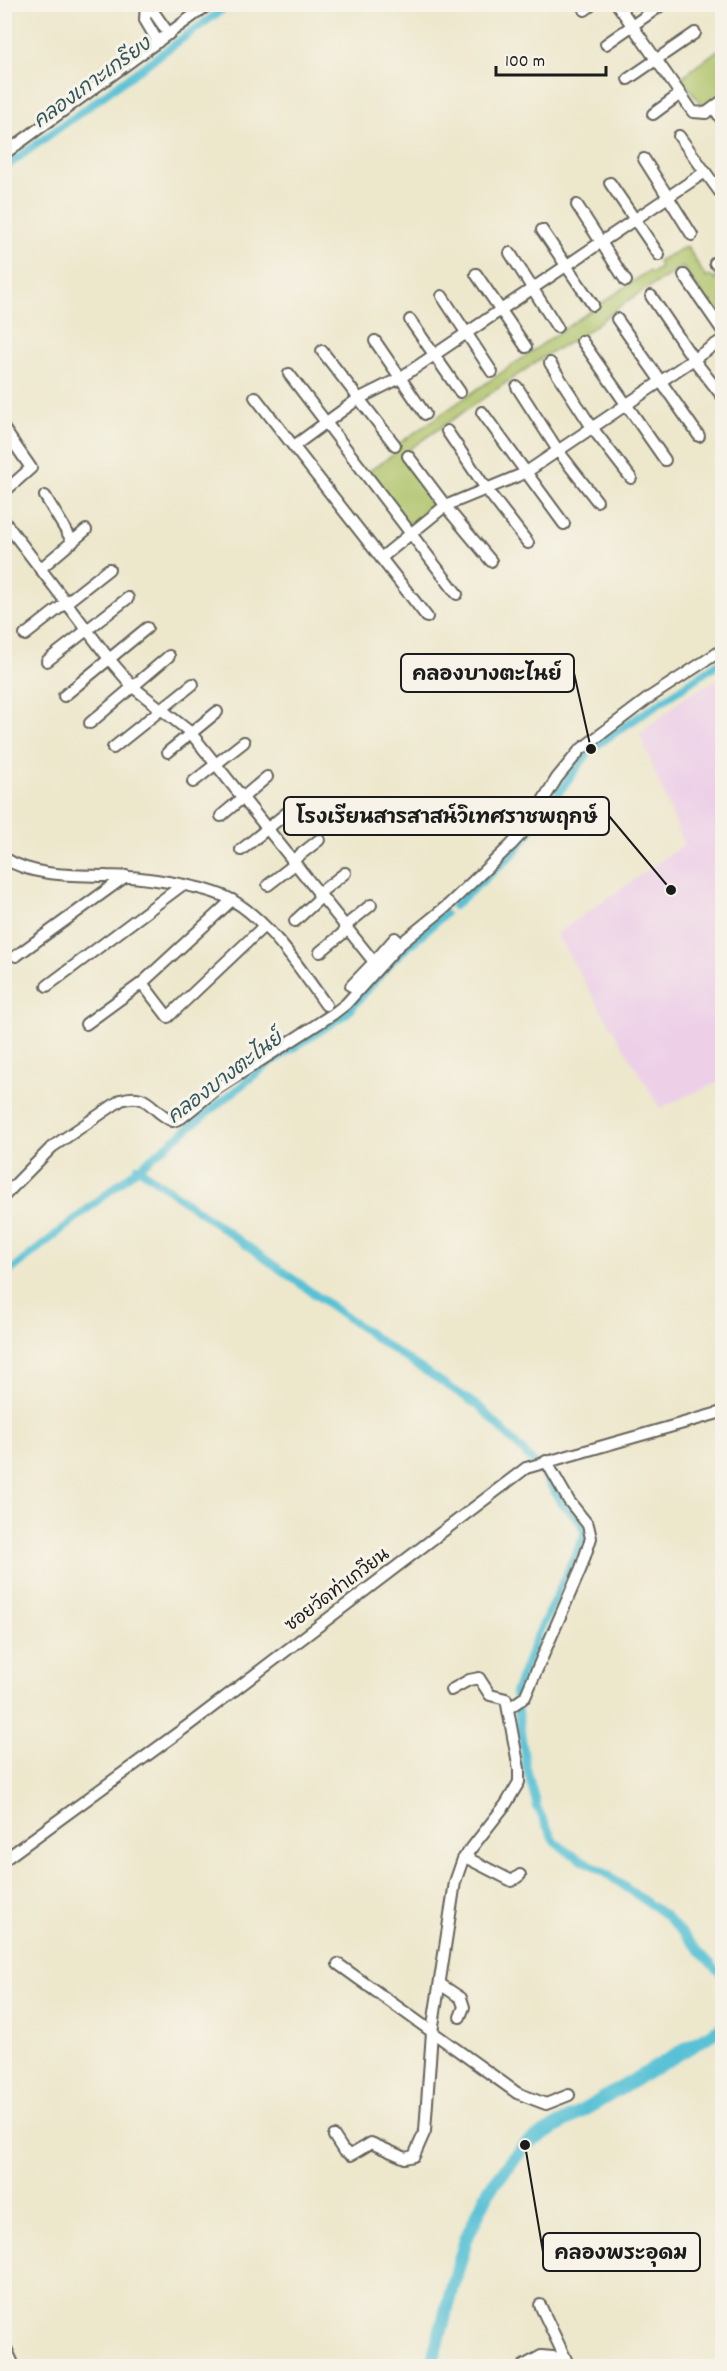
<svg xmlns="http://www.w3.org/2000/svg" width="727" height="2371" font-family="Dekko,'Playpen Sans Thai',sans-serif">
<rect width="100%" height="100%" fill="#f7f3e8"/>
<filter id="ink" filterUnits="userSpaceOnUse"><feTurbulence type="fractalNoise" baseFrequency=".0167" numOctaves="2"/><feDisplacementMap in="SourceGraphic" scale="12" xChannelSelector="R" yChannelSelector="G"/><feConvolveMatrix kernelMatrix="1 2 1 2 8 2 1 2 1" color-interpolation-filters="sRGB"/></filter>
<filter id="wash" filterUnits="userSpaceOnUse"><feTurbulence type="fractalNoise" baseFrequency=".008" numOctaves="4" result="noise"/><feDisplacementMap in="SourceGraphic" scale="24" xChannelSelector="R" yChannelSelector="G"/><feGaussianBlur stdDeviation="1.35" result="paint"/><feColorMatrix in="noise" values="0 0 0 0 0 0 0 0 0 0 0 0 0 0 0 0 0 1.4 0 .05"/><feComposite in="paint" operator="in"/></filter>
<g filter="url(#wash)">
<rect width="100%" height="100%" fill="#ede7cc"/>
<polygon fill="#edd0e8" points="722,677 722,1080 660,1108 556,934 684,845 640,734 688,695"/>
<g fill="#acc165" stroke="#646e40" stroke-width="1.5">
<polygon points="719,49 722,53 722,94 704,108 681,78"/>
<polygon points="687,246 706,278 710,276 715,280 722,262 722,324 683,267 630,299 578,338 551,352 411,448 407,453 441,505 410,527 369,471 397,452 394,447 648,271 652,273 660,268 658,261"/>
</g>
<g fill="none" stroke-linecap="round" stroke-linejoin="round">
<g stroke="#58c1d5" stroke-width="8">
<polyline points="4,168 230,4"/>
<polyline points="454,906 513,854 591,749 722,661"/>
<polyline points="137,1167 387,1346 480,1407 542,1471 561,1503 580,1521 585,1534 535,1641 515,1692 526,1765 537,1807 554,1841 568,1852 601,1870 665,1915 722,1975"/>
<polyline points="4,1276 267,1065 346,1014 394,959 445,914"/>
</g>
<polyline stroke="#58c1d5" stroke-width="14" points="431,2366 466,2239 489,2190 525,2145 722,2028"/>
</g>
</g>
<g filter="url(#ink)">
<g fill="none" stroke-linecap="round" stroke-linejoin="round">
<g stroke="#65635a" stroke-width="14">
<g id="minor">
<polyline points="146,4 145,20 158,42"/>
<polyline points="148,4 169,34"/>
<polyline points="617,4 693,112 706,113 722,101"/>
<polyline points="585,10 593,4"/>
<polyline points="606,44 663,4"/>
<polyline points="628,79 695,33"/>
<polyline points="714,108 722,120"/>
<polyline points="653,114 679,95"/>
<polyline points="679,136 722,195"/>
<polyline points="4,154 209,4"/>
<polyline points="644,159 692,235"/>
<polyline points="610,183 659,255"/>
<polyline points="577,205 626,281"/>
<polyline points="542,230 593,305"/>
<polyline points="510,253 557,327"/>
<polyline points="715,263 722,257"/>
<polyline points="476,274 526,347"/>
<polyline points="684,275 722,330"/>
<polyline points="442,296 492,372"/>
<polyline points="651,296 694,360 722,396"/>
<polyline points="617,319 699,436"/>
<polyline points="410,320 460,392"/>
<polyline points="375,341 425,414"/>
<polyline points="582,341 665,460"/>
<polyline points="322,351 395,445"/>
<polyline points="550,363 593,429 631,478"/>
<polyline points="289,374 457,594"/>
<polyline points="517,387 559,452 597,501"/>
<polyline points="255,397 427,617"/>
<polyline points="482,412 564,524"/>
<polyline points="4,429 31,468 4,492"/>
<polyline points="447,431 487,490 528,543"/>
<polyline points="294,446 358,399 400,378 705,172"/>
<polyline points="408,456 451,513 491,561"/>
<polyline points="45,496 73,542"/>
<polyline points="4,521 110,660 133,687 190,732 374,962 351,986"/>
<polyline points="381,558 445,506 525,473 722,340"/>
<polyline points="40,569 86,530"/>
<polyline points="25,635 109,569"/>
<polyline points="47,661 128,598"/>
<polyline points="64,696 147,628"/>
<polyline points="90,723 169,656"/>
<polyline points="113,748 193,684"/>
<polyline points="168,752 217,712"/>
<polyline points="193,782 244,742"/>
<polyline points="221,816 267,777"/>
<polyline points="241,850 294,807"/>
<path d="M 4,858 C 34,877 73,875 107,876 C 138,876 205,885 232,900 C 271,923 301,970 326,1005"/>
<polyline points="292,861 319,840"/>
<polyline points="268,885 295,864"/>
<polyline points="318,894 345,873"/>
<polyline points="295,921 321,897"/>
<polyline points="344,927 371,905"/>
<polyline points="320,952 347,930"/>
<polyline points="16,956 126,876"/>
<polyline points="374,962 395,938"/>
<polyline points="142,983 168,1017 263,927"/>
<polyline points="47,986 181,886"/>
<polyline points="86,1024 142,983 232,900"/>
<path d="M 4,1196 L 52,1147 L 121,1100 C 149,1091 150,1111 173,1121 L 181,1118 L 218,1088 L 333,1014 L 346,1004 L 399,945 L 447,906 L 511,845 L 524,831 L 557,778 L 580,750 L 650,697 L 722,650"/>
<polyline points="509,1708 525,1697 581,1568 591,1538 588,1525 569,1501 546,1461"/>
<polyline points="465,1857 512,1881 520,1875"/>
<polyline points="4,1860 190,1724 526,1468 722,1412"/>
<polyline points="338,1964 517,2093 546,2104 569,2095"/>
<polyline points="440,1984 461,1998 464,2007 460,2017"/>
<polyline points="334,2136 343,2150 351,2155 371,2143 405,2158 414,2156 425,2131 432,2032 455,1882 463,1859 506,1804 519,1782 519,1769 506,1699 490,1695 479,1678 469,1680 451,1690"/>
<polyline points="540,2305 569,2366"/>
<polyline points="4,2344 14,2366"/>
<polyline points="523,2366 541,2356 565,2358"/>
</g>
</g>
<use href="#minor" stroke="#fff" stroke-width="10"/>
</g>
</g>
<g text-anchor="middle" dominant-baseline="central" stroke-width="6" stroke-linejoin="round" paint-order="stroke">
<g font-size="18" fill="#1c1c1c" stroke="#f7f3e8">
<text transform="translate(338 1591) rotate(-37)">ซอยวัดท่าเกวียน</text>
</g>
<g font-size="20" font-style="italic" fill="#31565d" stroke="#f7f3e8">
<text transform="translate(93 84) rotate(-36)">คลองเกาะเกรียง</text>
<text transform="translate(226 1079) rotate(-37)">คลองบางตะไนย์</text>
</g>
</g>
<path fill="none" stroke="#1c1c1c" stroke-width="2" d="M591 749L574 673M671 890L609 816M525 2145L543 2252"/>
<g fill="#1c1c1c" stroke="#f7f3e8" stroke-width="2">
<circle cx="591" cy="749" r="6"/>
<circle cx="671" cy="890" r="6"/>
<circle cx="525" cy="2145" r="6"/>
</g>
<g fill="#f7f3e8" stroke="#1c1c1c" stroke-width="2">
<rect x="401" y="654" width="173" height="38" rx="6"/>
<rect x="284" y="797" width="325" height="38" rx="6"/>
<rect x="543" y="2233" width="157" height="38" rx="6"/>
</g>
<g font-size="20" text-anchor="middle" font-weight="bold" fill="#1c1c1c">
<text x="487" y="680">คลองบางตะไนย์</text>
<text x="447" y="823">โรงเรียนสารสาสน์วิเทศราชพฤกษ์</text>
<text x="621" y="2259">คลองพระอุดม</text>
</g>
<rect width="727" height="2371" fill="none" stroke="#f7f3e8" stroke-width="24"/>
<path d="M496 66v9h110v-9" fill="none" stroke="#1c1c1c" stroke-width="3"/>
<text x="505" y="66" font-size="18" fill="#1c1c1c" stroke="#f7f3e8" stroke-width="4.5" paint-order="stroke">100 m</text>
</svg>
